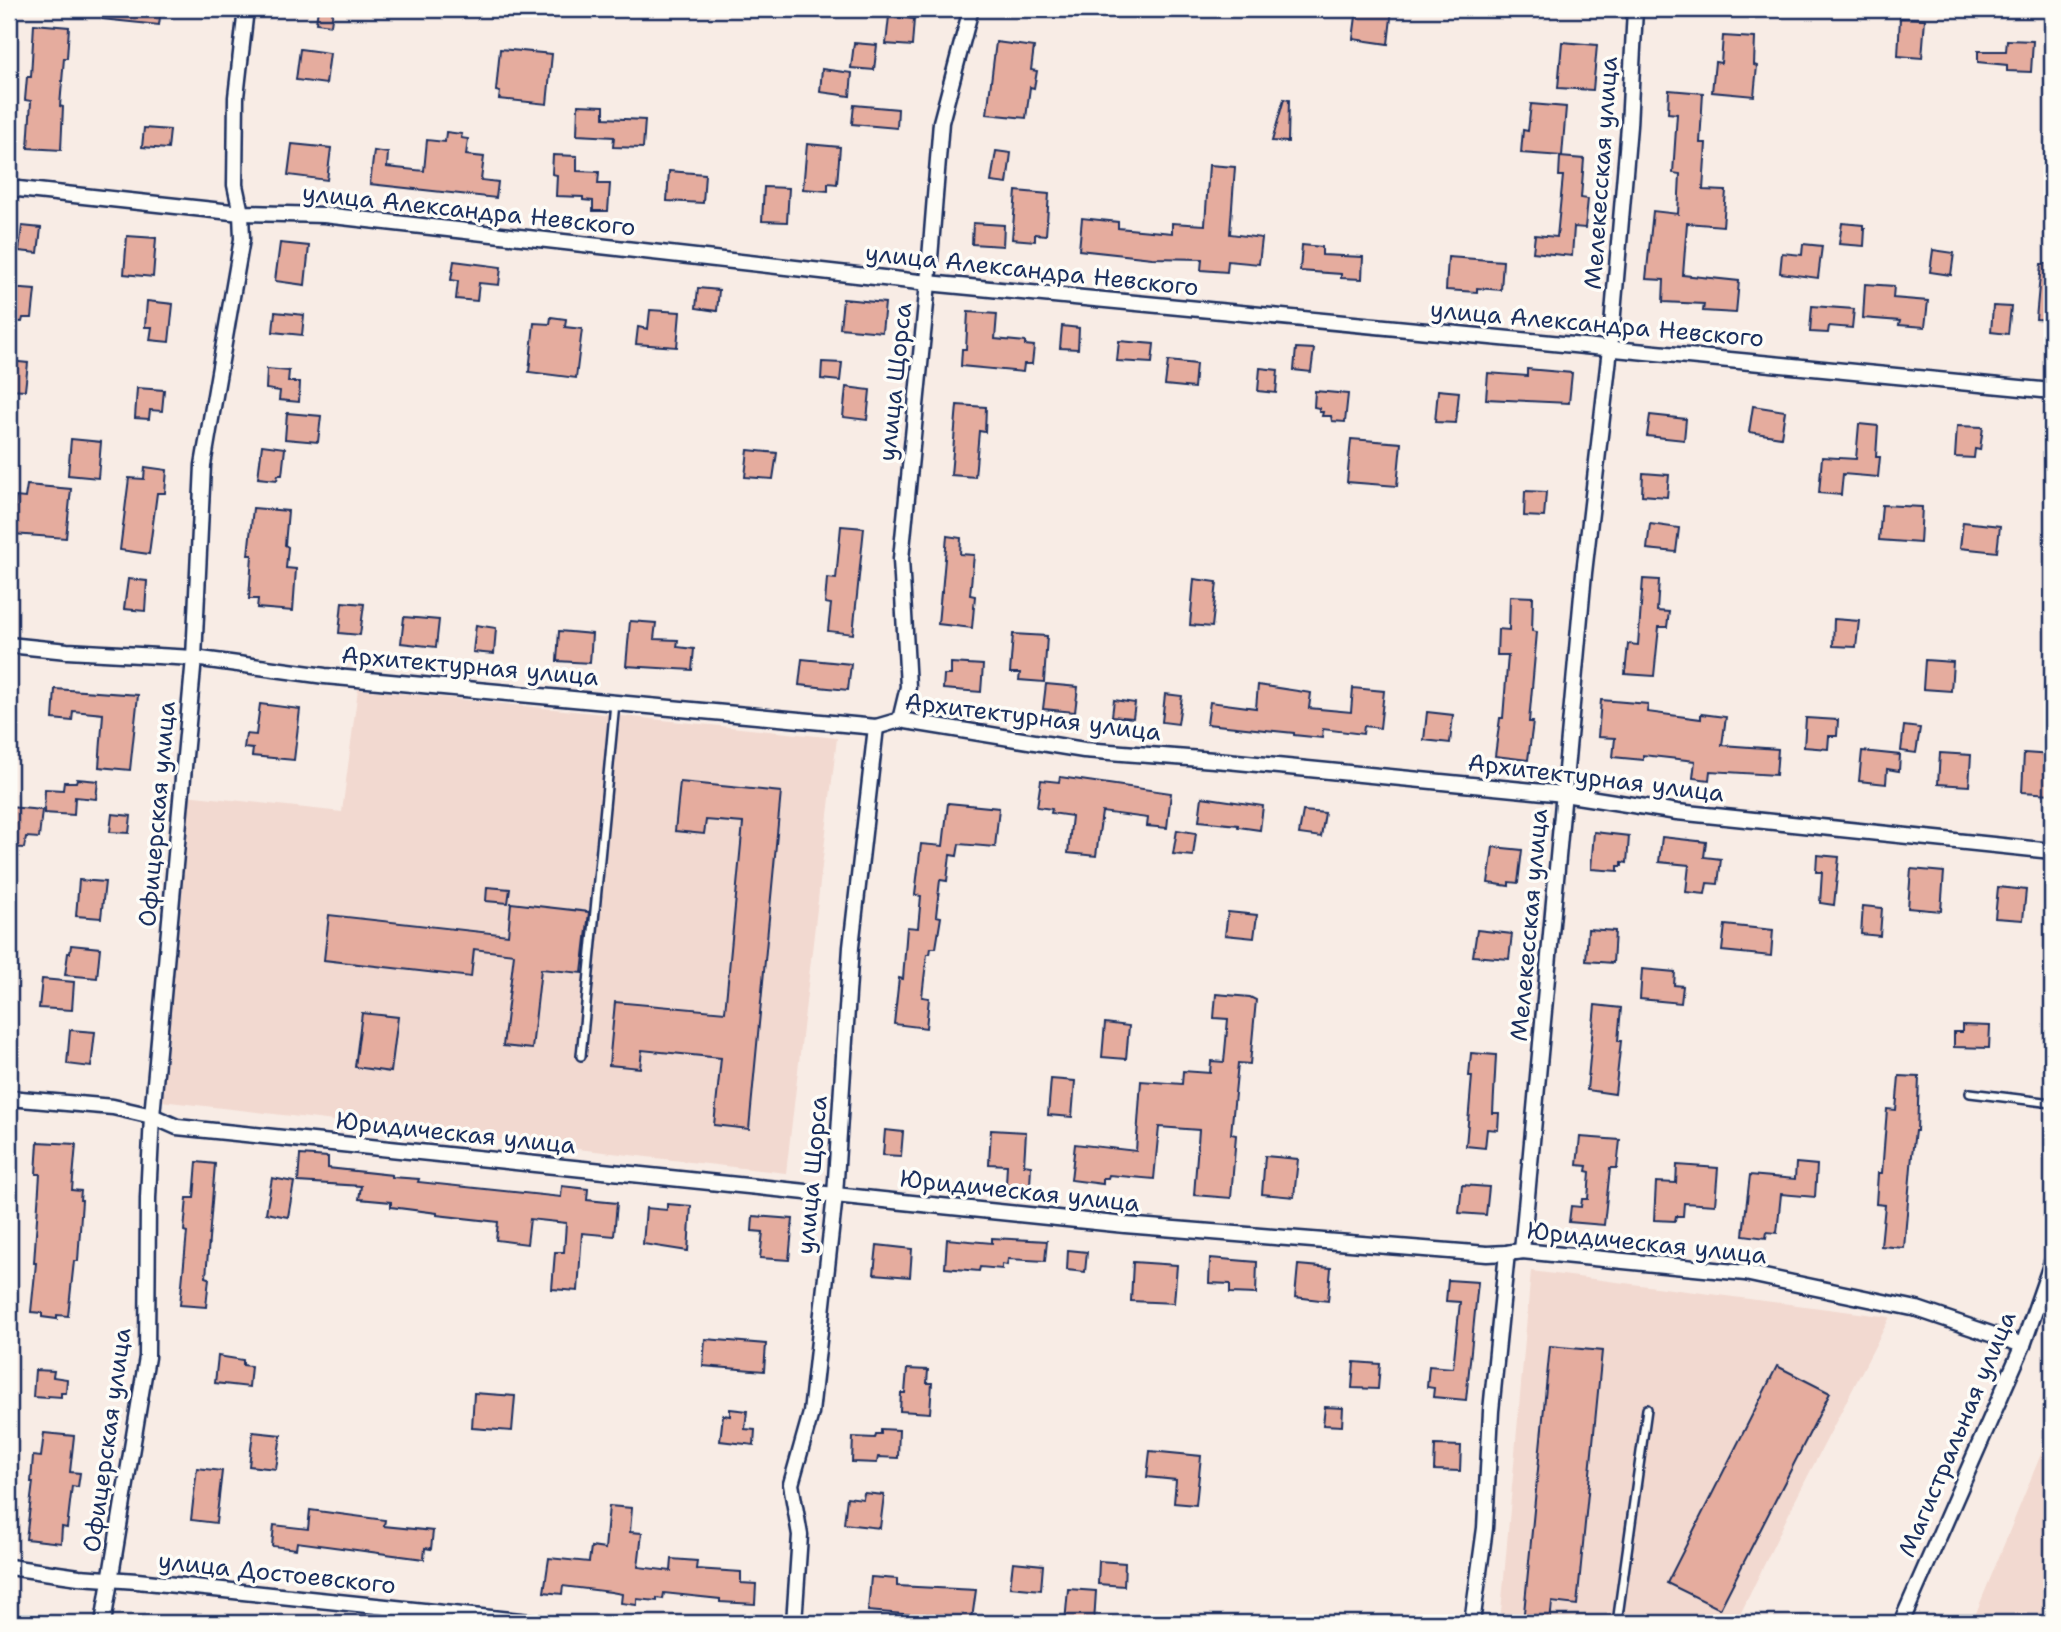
<svg xmlns="http://www.w3.org/2000/svg" width="2061" height="1632" font-family="'Shantell Sans',sans-serif">
<rect width="100%" height="100%" fill="#f8ece5"/>
<filter id="ink" filterUnits="userSpaceOnUse"><feTurbulence type="fractalNoise" baseFrequency=".0143" numOctaves="2"/><feDisplacementMap in="SourceGraphic" scale="14" xChannelSelector="R" yChannelSelector="G"/><feConvolveMatrix kernelMatrix="1 2 1 2 8 2 1 2 1" color-interpolation-filters="sRGB"/></filter>
<g filter="url(#ink)">
<g fill="#f2d9d0">
<polygon points="358,689 837,738 786,1173 161,1101 185,795 342,812"/>
<polygon points="1531,1271 1890,1317 1796,1499 1736,1623 1500,1623"/>
<polygon points="2052,1427 2052,1623 1972,1623"/>
</g>
<g fill="#e5ac9e" stroke="#1b2f5e" stroke-width="2">
<polygon points="103,9 161,9 159,25 102,19"/>
<polygon points="318,9 333,9 331,25 316,23"/>
<polygon points="1357,9 1392,9 1388,44 1353,39"/>
<polygon points="889,16 914,19 912,46 886,44"/>
<polygon points="1900,18 1925,19 1922,58 1898,56"/>
<polygon points="34,24 69,27 67,58 64,58 60,106 63,107 61,150 28,148 31,101 25,100 27,77 31,77"/>
<polygon points="1723,36 1755,38 1754,65 1757,66 1754,96 1712,92 1715,62 1721,63"/>
<polygon points="2007,40 2033,41 2031,72 2007,71 2007,65 1978,62 1978,51 2006,51"/>
<polygon points="996,42 1034,47 1031,70 1037,71 1034,88 1030,87 1026,118 987,114"/>
<polygon points="1562,42 1597,45 1593,90 1558,88"/>
<polygon points="854,43 877,45 874,70 851,68"/>
<polygon points="300,49 330,53 326,84 296,80"/>
<polygon points="500,49 552,54 547,104 499,99 500,92 496,91"/>
<polygon points="822,69 852,73 850,96 820,92"/>
<polygon points="1669,90 1703,93 1700,143 1706,143 1703,190 1726,191 1723,226 1687,223 1683,275 1739,281 1736,313 1703,311 1704,304 1663,302 1664,280 1646,279 1653,211 1678,214 1680,174 1673,173 1677,114 1668,113"/>
<polygon points="1284,99 1289,100 1288,142 1272,141"/>
<polygon points="1531,104 1566,107 1562,156 1521,153 1523,130 1528,131"/>
<polygon points="578,105 604,106 604,118 645,120 643,148 613,147 614,137 577,135"/>
<polygon points="854,105 898,109 897,128 852,124"/>
<polygon points="144,128 170,130 168,149 142,147"/>
<polygon points="446,132 462,134 461,138 468,139 466,155 484,157 481,180 498,182 496,198 370,184 374,151 388,153 387,167 424,171 427,140 445,142"/>
<polygon points="292,144 331,148 327,180 288,175"/>
<polygon points="807,144 840,147 837,184 828,183 828,191 803,189"/>
<polygon points="996,151 1011,153 1007,184 991,182"/>
<polygon points="553,155 577,156 577,171 599,172 598,184 610,184 608,211 593,211 593,201 583,200 583,197 556,196 557,175 552,174"/>
<polygon points="1560,157 1584,159 1581,198 1588,199 1585,228 1574,227 1572,256 1533,252 1535,235 1557,237 1563,176 1559,176"/>
<polygon points="1209,165 1235,167 1230,234 1262,238 1259,264 1228,261 1227,272 1201,270 1202,259 1152,258 1079,250 1082,218 1118,222 1118,228 1172,233 1172,223 1205,225"/>
<polygon points="669,171 705,174 703,203 667,201"/>
<polygon points="764,187 789,188 787,222 762,221"/>
<polygon points="1016,191 1049,194 1046,235 1035,234 1035,241 1012,239"/>
<polygon points="973,223 1004,225 1003,246 972,244"/>
<polygon points="1842,223 1863,225 1863,229 1865,229 1864,246 1839,244"/>
<polygon points="22,226 41,228 38,253 19,251"/>
<polygon points="127,236 156,238 153,277 124,274"/>
<polygon points="280,243 309,246 305,285 275,281"/>
<polygon points="1803,244 1822,246 1818,278 1780,273 1782,253 1802,255"/>
<polygon points="1302,245 1322,247 1322,255 1363,257 1362,279 1341,278 1341,274 1300,271"/>
<polygon points="1933,250 1954,253 1951,275 1930,272"/>
<polygon points="1448,257 1503,261 1501,290 1477,288 1477,292 1446,290"/>
<polygon points="454,261 501,267 499,285 479,283 477,301 456,299 458,281 451,280"/>
<polygon points="2041,264 2052,264 2052,320 2036,319"/>
<polygon points="1865,284 1894,286 1893,298 1928,301 1925,327 1899,325 1900,321 1863,318"/>
<polygon points="9,288 35,290 32,318 23,318 22,322 9,321"/>
<polygon points="698,288 719,290 717,311 696,308"/>
<polygon points="843,299 885,303 882,332 840,328"/>
<polygon points="147,301 173,304 169,342 150,340 152,327 145,327"/>
<polygon points="1812,306 1854,309 1852,328 1829,326 1828,333 1810,332"/>
<polygon points="1993,306 2011,307 2008,334 1991,332"/>
<polygon points="650,310 680,312 677,347 636,344 638,327 648,329"/>
<polygon points="275,312 304,315 302,335 273,332"/>
<polygon points="968,312 997,314 995,339 1025,342 1025,345 1034,346 1032,364 1024,364 1023,372 961,366 962,349 966,349"/>
<polygon points="551,317 566,319 565,327 582,329 576,378 529,372 534,323 550,324"/>
<polygon points="1062,326 1079,328 1078,349 1060,348"/>
<polygon points="1119,341 1154,344 1152,363 1117,361"/>
<polygon points="1296,348 1314,349 1311,372 1294,370"/>
<polygon points="9,361 28,363 25,390 9,389"/>
<polygon points="1168,361 1196,364 1194,388 1165,385"/>
<polygon points="822,362 842,363 840,381 821,379"/>
<polygon points="1260,368 1278,370 1276,393 1258,391"/>
<polygon points="267,369 289,371 288,382 300,382 299,402 279,400 280,391 266,389"/>
<polygon points="1527,369 1572,373 1569,403 1486,399 1488,373 1527,376"/>
<polygon points="846,387 870,390 867,420 843,417"/>
<polygon points="137,388 164,390 162,411 150,410 149,419 135,418"/>
<polygon points="1438,390 1459,392 1456,423 1435,422"/>
<polygon points="1315,391 1348,394 1345,422 1332,421 1331,416 1322,416 1323,412 1319,412 1319,408 1314,407"/>
<polygon points="957,405 986,407 985,432 979,431 975,477 951,475"/>
<polygon points="1753,406 1785,411 1781,437 1749,432"/>
<polygon points="287,413 321,416 318,442 285,439"/>
<polygon points="1650,415 1686,419 1684,440 1647,436"/>
<polygon points="1859,424 1878,426 1876,457 1880,457 1878,477 1843,474 1841,495 1819,493 1822,457 1856,459"/>
<polygon points="1957,426 1983,427 1980,450 1975,449 1974,458 1955,457"/>
<polygon points="71,439 101,442 98,478 68,475"/>
<polygon points="1351,439 1401,443 1397,486 1347,482"/>
<polygon points="262,445 285,448 282,475 278,475 277,480 258,478"/>
<polygon points="748,450 777,453 773,479 745,477"/>
<polygon points="145,467 167,470 165,493 157,493 149,554 120,550 129,478 144,479"/>
<polygon points="1643,473 1669,475 1667,497 1642,495"/>
<polygon points="27,485 71,489 66,538 13,534 16,497 25,498"/>
<polygon points="1525,491 1546,492 1544,517 1524,516"/>
<polygon points="1882,505 1922,507 1920,543 1879,540"/>
<polygon points="253,508 288,511 285,545 288,547 286,568 296,569 293,611 257,608 258,599 249,599 252,555 248,555"/>
<polygon points="1963,522 2000,526 1997,552 1960,548"/>
<polygon points="1650,524 1679,528 1676,552 1647,549"/>
<polygon points="841,526 864,528 853,634 828,631 831,604 825,603 827,578 836,579"/>
<polygon points="947,536 961,538 960,554 974,555 970,595 975,596 972,628 938,624 941,592 942,592"/>
<polygon points="128,579 147,581 145,611 124,609"/>
<polygon points="1194,579 1217,582 1212,627 1190,625"/>
<polygon points="1643,579 1659,580 1657,611 1669,612 1667,627 1659,627 1654,676 1625,674 1628,644 1638,645"/>
<polygon points="1510,596 1533,597 1532,631 1537,632 1529,722 1533,722 1528,760 1495,756 1500,718 1503,718 1508,655 1497,655 1498,629 1509,630"/>
<polygon points="342,602 364,604 360,635 339,633"/>
<polygon points="404,617 439,620 436,647 401,643"/>
<polygon points="1834,619 1859,621 1856,647 1833,646"/>
<polygon points="630,621 656,623 654,639 678,640 677,647 694,649 692,670 626,666"/>
<polygon points="476,625 496,628 494,654 473,652"/>
<polygon points="559,631 592,634 590,663 557,661"/>
<polygon points="1013,634 1047,636 1044,682 1019,680 1020,673 1010,673"/>
<polygon points="802,659 851,664 848,690 799,685"/>
<polygon points="1925,660 1953,662 1951,691 1923,689"/>
<polygon points="951,663 983,665 981,692 943,689 944,675 951,675"/>
<polygon points="1046,684 1078,687 1075,712 1043,709"/>
<polygon points="1258,685 1311,693 1309,708 1351,712 1353,688 1384,691 1380,728 1364,726 1363,734 1323,729 1322,738 1294,735 1294,733 1207,724 1210,702 1256,708"/>
<polygon points="55,689 138,695 130,770 99,767 103,714 73,711 72,721 53,719"/>
<polygon points="1165,694 1182,696 1178,724 1162,722"/>
<polygon points="1114,700 1135,703 1133,718 1112,716"/>
<polygon points="1601,700 1648,704 1647,712 1701,719 1701,714 1726,717 1722,745 1778,749 1776,775 1710,771 1709,780 1693,778 1695,761 1643,755 1643,760 1613,757 1615,738 1598,737"/>
<polygon points="260,704 300,709 294,760 252,756 253,749 244,748 246,734 256,735"/>
<polygon points="1427,712 1453,715 1450,743 1424,740"/>
<polygon points="1806,718 1838,720 1837,736 1829,736 1828,749 1804,747"/>
<polygon points="1904,726 1920,728 1916,753 1901,751"/>
<polygon points="1862,751 1900,755 1899,771 1887,769 1886,784 1859,781"/>
<polygon points="1940,753 1971,755 1969,786 1938,784"/>
<polygon points="2024,753 2052,755 2052,794 2022,792"/>
<polygon points="1060,777 1171,793 1167,828 1147,826 1148,818 1102,812 1096,856 1068,853 1072,816 1051,813 1052,809 1037,807 1041,780 1059,782"/>
<polygon points="77,779 98,781 96,799 75,797 74,815 44,813 45,789 63,790 64,782 76,782"/>
<polygon points="680,782 781,792 749,1129 714,1125 721,1058 642,1050 640,1068 609,1065 615,1002 725,1012 743,823 706,820 704,834 675,831"/>
<polygon points="1202,797 1263,806 1260,830 1238,827 1238,825 1199,821"/>
<polygon points="948,803 999,808 995,847 959,844 957,856 950,855 947,881 940,880 936,916 941,917 936,948 931,948 930,954 927,954 922,997 929,998 926,1028 894,1024 899,978 903,979 907,927 918,928 921,896 915,895 921,844 943,846"/>
<polygon points="9,807 42,810 39,838 26,837 24,848 9,847"/>
<polygon points="1303,811 1325,813 1321,837 1299,834"/>
<polygon points="112,814 131,816 129,833 110,832"/>
<polygon points="1177,830 1196,833 1193,856 1173,854"/>
<polygon points="1594,832 1629,836 1627,863 1622,862 1622,866 1618,866 1618,871 1591,869"/>
<polygon points="1662,837 1706,842 1704,857 1721,859 1718,884 1707,883 1705,894 1686,892 1689,865 1659,862"/>
<polygon points="1493,847 1522,850 1518,883 1509,882 1509,886 1488,883"/>
<polygon points="1817,855 1839,857 1834,905 1820,903 1822,872 1816,872"/>
<polygon points="1911,869 1944,872 1941,911 1908,908"/>
<polygon points="79,880 105,882 101,918 76,916"/>
<polygon points="487,887 510,889 508,903 486,901"/>
<polygon points="1998,887 2026,890 2023,920 1995,918"/>
<polygon points="511,903 589,912 582,973 541,969 532,1049 503,1046 514,954 474,949 471,977 324,960 329,915 508,935"/>
<polygon points="1863,906 1882,908 1880,936 1861,934"/>
<polygon points="1228,912 1257,915 1254,938 1225,935"/>
<polygon points="1725,925 1773,930 1771,956 1722,951"/>
<polygon points="1588,929 1615,931 1613,963 1586,961"/>
<polygon points="1477,930 1512,934 1509,959 1473,956"/>
<polygon points="71,945 100,948 97,978 65,975 68,953 70,953"/>
<polygon points="1642,969 1675,972 1674,985 1683,986 1681,1003 1640,999"/>
<polygon points="42,979 74,982 72,1010 39,1008"/>
<polygon points="1216,994 1250,997 1256,1000 1250,1064 1238,1063 1231,1134 1236,1135 1231,1198 1194,1195 1199,1130 1159,1127 1154,1179 1109,1175 1108,1178 1103,1178 1103,1184 1071,1180 1075,1144 1136,1151 1141,1081 1182,1084 1183,1071 1210,1073 1211,1061 1224,1062 1228,1019 1214,1018"/>
<polygon points="1595,1005 1621,1008 1618,1041 1621,1041 1615,1094 1587,1090"/>
<polygon points="362,1013 398,1017 391,1072 355,1067"/>
<polygon points="1105,1023 1129,1026 1126,1059 1102,1057"/>
<polygon points="1962,1025 1990,1026 1989,1048 1954,1047 1954,1032 1962,1032"/>
<polygon points="70,1030 95,1032 91,1067 67,1064"/>
<polygon points="1471,1053 1496,1055 1493,1113 1499,1113 1498,1130 1487,1129 1485,1148 1466,1146 1472,1076 1469,1076"/>
<polygon points="1899,1076 1919,1077 1917,1131 1915,1131 1912,1155 1904,1248 1881,1246 1885,1205 1876,1204 1878,1173 1882,1173 1887,1109 1896,1110"/>
<polygon points="1051,1079 1075,1081 1072,1117 1048,1115"/>
<polygon points="885,1130 903,1132 901,1156 883,1155"/>
<polygon points="991,1130 1026,1132 1024,1165 1031,1166 1030,1186 1006,1184 1007,1165 989,1164"/>
<polygon points="1580,1137 1620,1140 1617,1168 1610,1168 1604,1225 1569,1222 1571,1206 1581,1207 1582,1199 1588,1199 1590,1172 1586,1171 1587,1166 1577,1165"/>
<polygon points="38,1142 76,1144 72,1190 81,1191 80,1200 82,1200 78,1261 74,1261 68,1316 57,1315 57,1319 42,1317 42,1313 31,1312 36,1263 34,1263 40,1174 36,1174"/>
<polygon points="300,1155 328,1157 328,1168 392,1175 392,1177 419,1179 418,1182 561,1197 562,1186 588,1189 587,1200 617,1203 614,1236 582,1233 578,1291 552,1289 555,1252 564,1252 566,1223 530,1219 527,1244 496,1240 498,1222 437,1215 437,1213 391,1207 391,1202 359,1199 361,1186 298,1182"/>
<polygon points="1265,1156 1298,1159 1294,1197 1262,1194"/>
<polygon points="197,1162 215,1164 206,1277 209,1278 206,1307 180,1305 187,1232 184,1231 187,1198 194,1198"/>
<polygon points="1796,1163 1817,1165 1815,1197 1781,1194 1777,1233 1767,1232 1766,1238 1743,1235 1750,1175 1795,1179"/>
<polygon points="1677,1165 1718,1168 1715,1205 1684,1203 1683,1216 1676,1216 1675,1221 1654,1220 1656,1182 1676,1183"/>
<polygon points="272,1178 294,1182 288,1217 266,1213"/>
<polygon points="1462,1185 1489,1187 1486,1215 1459,1213"/>
<polygon points="667,1204 691,1206 688,1251 643,1244 646,1208 667,1210"/>
<polygon points="753,1216 793,1219 789,1260 760,1258 763,1232 752,1231"/>
<polygon points="992,1238 1047,1241 1045,1261 1008,1259 1007,1265 1002,1264 1002,1269 980,1267 979,1271 945,1268 947,1239 992,1243"/>
<polygon points="877,1245 912,1249 910,1277 874,1274"/>
<polygon points="1068,1250 1087,1252 1085,1272 1067,1270"/>
<polygon points="1210,1258 1257,1262 1256,1294 1230,1293 1230,1284 1209,1283"/>
<polygon points="1133,1262 1177,1265 1174,1303 1131,1301"/>
<polygon points="1298,1265 1331,1268 1328,1301 1295,1297"/>
<polygon points="1448,1280 1478,1282 1466,1400 1433,1397 1434,1388 1427,1387 1429,1366 1453,1368 1460,1302 1446,1301"/>
<polygon points="705,1339 766,1344 764,1371 703,1366"/>
<polygon points="1550,1346 1602,1351 1577,1605 1552,1602 1550,1623 1523,1623"/>
<polygon points="218,1356 243,1360 243,1365 251,1366 249,1387 215,1383"/>
<polygon points="1354,1362 1380,1364 1378,1389 1352,1388"/>
<polygon points="1777,1366 1830,1393 1720,1609 1667,1583"/>
<polygon points="907,1369 928,1370 927,1383 932,1383 930,1413 900,1411 901,1393 905,1393"/>
<polygon points="35,1370 54,1371 53,1377 67,1379 66,1393 61,1393 61,1397 48,1396 48,1398 33,1397"/>
<polygon points="474,1393 515,1396 512,1431 472,1428"/>
<polygon points="1325,1407 1343,1408 1342,1426 1323,1425"/>
<polygon points="730,1409 747,1411 745,1429 755,1430 754,1445 720,1441 723,1415 730,1416"/>
<polygon points="881,1429 899,1430 898,1458 878,1457 877,1463 852,1462 853,1437 875,1438 876,1434 881,1434"/>
<polygon points="253,1432 281,1435 276,1469 249,1466"/>
<polygon points="44,1433 74,1436 70,1472 80,1473 78,1487 72,1486 67,1528 62,1527 61,1543 26,1539 33,1482 31,1482 33,1456 41,1457"/>
<polygon points="1435,1445 1461,1446 1460,1471 1434,1470"/>
<polygon points="1150,1451 1201,1456 1196,1505 1174,1503 1176,1480 1147,1477"/>
<polygon points="197,1468 222,1471 216,1523 191,1520"/>
<polygon points="864,1493 884,1495 880,1528 844,1524 847,1497 863,1499"/>
<polygon points="609,1506 632,1508 630,1532 642,1533 638,1567 671,1571 672,1559 697,1561 696,1569 741,1572 741,1583 756,1584 755,1604 720,1602 720,1599 664,1593 663,1599 657,1598 657,1601 637,1599 637,1605 621,1603 622,1594 611,1592 563,1586 562,1594 544,1592 549,1558 589,1562 591,1547 605,1549"/>
<polygon points="310,1510 385,1520 384,1526 433,1531 431,1549 425,1548 424,1559 297,1542 296,1549 272,1546 274,1525 308,1529"/>
<polygon points="1099,1561 1125,1563 1124,1586 1098,1584"/>
<polygon points="1013,1562 1043,1565 1041,1590 1010,1587"/>
<polygon points="871,1577 897,1579 897,1586 976,1590 972,1619 927,1614 927,1616 868,1611"/>
<polygon points="1068,1589 1096,1591 1094,1623 1065,1623"/>
</g>
<g fill="none" stroke-linecap="round" stroke-linejoin="round">
<g stroke="#1b2f5e" stroke-width="12">
<g id="service">
<polyline points="581,1056 615,703"/>
<polyline points="1970,1093 2052,1103"/>
<polyline points="1617,1623 1647,1409"/>
</g>
</g>
<g stroke="#1b2f5e" stroke-width="19">
<g id="minor">
<polyline points="9,188 241,213 324,215 928,283 2052,391"/>
<polyline points="9,645 67,651 194,658 325,676 876,727 900,720 1084,750 1227,761 1564,794 1677,812 2052,851"/>
<polyline points="900,720 908,687 901,559 928,283 941,122 971,9"/>
<polyline points="9,1098 113,1107 152,1116 177,1127 1125,1225 1487,1254 1507,1253 1522,1251 1745,1273 1917,1309 2023,1345"/>
<polyline points="9,1567 79,1577 137,1581 540,1623"/>
<polyline points="103,1623 147,1357 148,1198 152,1116 194,658 203,465 242,239 241,213 235,185 236,97 246,9"/>
<polyline points="794,1623 800,1535 791,1484 811,1413 835,1195 851,947 876,727"/>
<polyline points="1472,1623 1485,1528 1491,1411 1507,1253 1522,1251 1584,573 1610,349 1629,126 1635,9"/>
<polyline points="1901,1623 2023,1345 2052,1262"/>
</g>
</g>
<use href="#service" stroke="#fdfcf7" stroke-width="7"/>
<use href="#minor" stroke="#fdfcf7" stroke-width="14"/>
</g>
</g>
<g text-anchor="middle" dominant-baseline="central" stroke-width="7" stroke-linejoin="round" paint-order="stroke">
<g font-size="24" fill="#1b2f5e" stroke="#fdfcf7">
<text transform="translate(1601 173) rotate(-86)">Мелекесская улица</text>
<text transform="translate(469 210) rotate(6)">улица Александра Невского</text>
<text transform="translate(1032 270) rotate(6)">улица Александра Невского</text>
<text transform="translate(1597 324) rotate(5)">улица Александра Невского</text>
<text transform="translate(895 382) rotate(-84)">улица Щорса</text>
<text transform="translate(470 666) rotate(5)">Архитектурная улица</text>
<text transform="translate(1033 717) rotate(7)">Архитектурная улица</text>
<text transform="translate(1596 778) rotate(7)">Архитектурная улица</text>
<text transform="translate(157 814) rotate(-85)">Офицерская улица</text>
<text transform="translate(1529 925) rotate(-85)">Мелекесская улица</text>
<text transform="translate(456 1133) rotate(6)">Юридическая улица</text>
<text transform="translate(812 1175) rotate(-85)">улица Щорса</text>
<text transform="translate(1020 1191) rotate(6)">Юридическая улица</text>
<text transform="translate(1647 1243) rotate(6)">Юридическая улица</text>
<text transform="translate(1957 1434) rotate(-67)">Магистральная улица</text>
<text transform="translate(107 1440) rotate(-82)">Офицерская улица</text>
<text transform="translate(277 1573) rotate(6)">улица Достоевского</text>
</g>
</g>
<rect width="2061" height="1632" fill="none" stroke="#fdfcf7" stroke-width="35"/>
<rect x="18" y="18" width="2026" height="1597" fill="none" stroke="#1b2f5e" stroke-width="2.5" filter="url(#ink)"/>
</svg>
